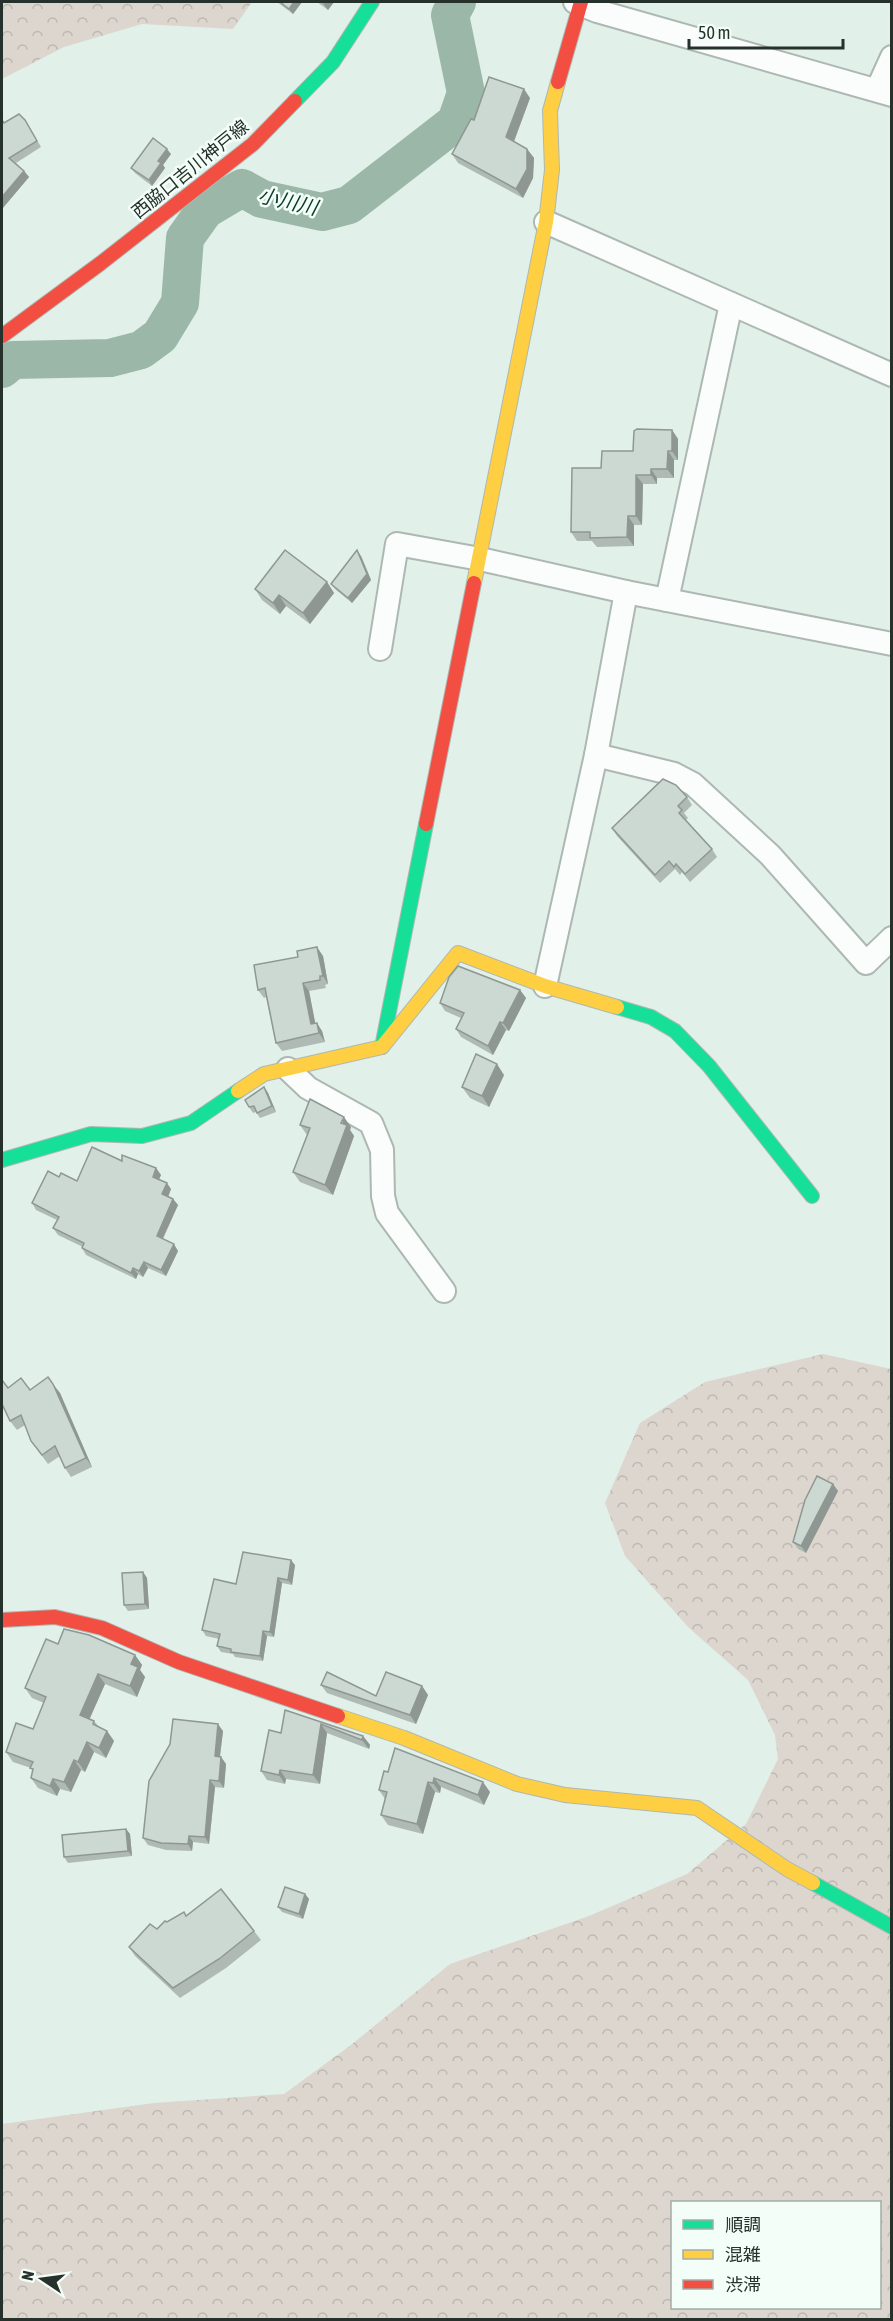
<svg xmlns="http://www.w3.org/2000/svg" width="893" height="2321" font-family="'Asap Condensed','Noto Sans JP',sans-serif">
<defs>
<pattern id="forest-crowns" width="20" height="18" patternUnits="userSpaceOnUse" patternTransform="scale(1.5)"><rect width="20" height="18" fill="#ddd6cf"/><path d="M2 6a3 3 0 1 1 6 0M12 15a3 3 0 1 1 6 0" fill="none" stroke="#beb8b2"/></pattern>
</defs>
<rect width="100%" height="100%" fill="#e1f0e8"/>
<g fill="url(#forest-crowns)" fill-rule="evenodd">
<polygon points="2,2 252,2 233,29 142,24 64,47 2,79"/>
<path d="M 823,1354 L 891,1369 L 891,2319 L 2,2319 L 2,2124 L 154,2103 L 284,2094 L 351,2045 L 450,1964 L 589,1916 L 687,1874 L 746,1824 L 778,1759 L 775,1735 L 748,1680 L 688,1627 L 625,1556 L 605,1503 L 640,1423 L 705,1382 ZM 672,2202 L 880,2202 L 880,2308 L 672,2308 Z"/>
</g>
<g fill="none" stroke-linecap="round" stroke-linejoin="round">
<polyline stroke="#9ab7a8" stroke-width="38" points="2,369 13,360 110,358 141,350 160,336 180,303 185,238 205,210 242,188 262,199 322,212 349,205 456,122 466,93 450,15 457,2"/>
<g stroke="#adb8b3" stroke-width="26">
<g id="street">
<polyline points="575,2 597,11 892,95"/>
<polyline points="877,90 892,57"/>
<polyline points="546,222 892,375"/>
<polyline points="667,600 731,304"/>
<polyline points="380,649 397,544 480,559 626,592 892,644"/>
<polyline points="596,755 674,774 693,784 770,855 866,963 892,938"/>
<polyline points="545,986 596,755 626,592"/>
<polyline points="288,1069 308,1088 371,1123 382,1150 383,1196 387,1213 444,1291"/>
</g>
</g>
<g stroke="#adb8b3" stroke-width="16">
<g id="fast">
<polyline points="295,101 333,62 372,2"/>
<polyline points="617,1007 651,1017 675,1031 709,1066 812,1196"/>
<polyline points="382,1047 426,824"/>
<polyline points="2,1160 91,1134 142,1136 191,1123 238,1091"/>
<polyline points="813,1883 892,1927"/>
</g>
</g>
<g stroke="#adb8b3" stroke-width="16">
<g id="slow">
<polyline points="474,583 546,222 552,170 550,111 558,82"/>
<polyline points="238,1091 264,1074 382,1047 458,953 545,986 617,1007"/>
<polyline points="338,1716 404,1738 517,1784 565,1795 697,1808 787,1869 813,1883"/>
</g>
</g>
<g stroke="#adb8b3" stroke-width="16">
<g id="jam">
<polyline points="558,82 581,2"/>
<polyline points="2,336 101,263 253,144 295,101"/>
<polyline points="426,824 474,583"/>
<polyline points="2,1620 55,1617 102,1628 179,1662 338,1716"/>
</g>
</g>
<use href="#street" stroke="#fafdfc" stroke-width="22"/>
<use href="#fast" stroke="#16e098" stroke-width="14"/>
<use href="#slow" stroke="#ffcf43" stroke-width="14"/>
<use href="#jam" stroke="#f24e42" stroke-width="14"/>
</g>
<g fill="#afbab5">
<polygon points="277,2 302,2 293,14"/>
<polygon points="317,2 334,2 328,10"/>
<polygon points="530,98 514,142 527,149 534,158 533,178 523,198 458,163 452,154 474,120"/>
<polygon points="25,120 41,147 16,163 24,171 29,177 2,209 4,123"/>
<polygon points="171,154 163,165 165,168 152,186 135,173 131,168"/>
<polygon points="672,430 678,439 678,460 674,460 674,478 657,478 657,484 643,484 642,525 634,525 634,546 597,547 592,541 577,541 571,532 601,468"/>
<polygon points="361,556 371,580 352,603 335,589 331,584"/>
<polygon points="327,582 334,593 310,624 286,606 280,614 262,600 255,589"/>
<polygon points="687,797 692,805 684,813 688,818 686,820 712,849 717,857 690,882 682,872 680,875 675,869 660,883 617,836 612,828"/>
<polygon points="323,956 328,984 325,985 326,988 309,991 315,1023 322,1031 325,1042 282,1051 276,1043 266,997 264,998 258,990"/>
<polygon points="520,990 526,998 509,1031 506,1030 493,1055 461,1037 456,1029 461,1018 445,1011 440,1003"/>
<polygon points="504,1075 489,1107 470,1098 462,1087"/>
<polygon points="264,1087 268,1093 276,1112 260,1118 256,1112 253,1113 249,1107"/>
<polygon points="300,1125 351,1127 350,1130 354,1136 333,1195 300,1182 293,1172 307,1135"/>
<polygon points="122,1161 156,1168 161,1175 159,1180 171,1189 168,1196 173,1199 178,1205 163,1239 178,1251 166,1276 148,1268 143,1277 138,1274 136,1279 86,1255 82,1248 83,1247 58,1235 53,1228 57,1220 36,1210 32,1203 59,1177 77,1181"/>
<polygon points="8,1388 60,1393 92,1467 71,1477 65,1468 60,1456 48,1464 31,1441 25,1425 17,1430 10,1421"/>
<polygon points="833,1484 838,1491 806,1553 798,1549 793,1542"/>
<polygon points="295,1565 292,1585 282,1583 274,1637 267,1636 263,1661 235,1657 233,1654 221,1652 217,1646 219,1639 206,1636 202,1630 236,1584"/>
<polygon points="143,1572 147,1578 149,1609 128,1611 124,1605"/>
<polygon points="58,1644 135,1655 142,1665 140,1670 145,1677 137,1697 105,1684 89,1719 94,1721 99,1727 107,1731 114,1741 106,1758 94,1752 85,1772 81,1770 71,1792 60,1789 57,1796 38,1788 31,1778 33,1771 31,1768 13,1762 6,1752 33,1729 44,1703 32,1698 25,1688"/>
<polygon points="321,1685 376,1696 422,1686 428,1695 416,1724 327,1693"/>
<polygon points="285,1710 363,1736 370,1745 369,1749 327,1733 320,1784 286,1779 285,1784 267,1780 261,1771 281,1733"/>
<polygon points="223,1731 220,1757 221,1757 226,1764 224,1788 215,1787 209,1844 193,1842 192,1851 166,1850 148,1845 143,1838"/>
<polygon points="395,1748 490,1792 484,1805 441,1787 440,1793 435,1792 423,1834 388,1825 381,1815 385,1799 379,1790 388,1772"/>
<polygon points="126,1829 130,1834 132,1856 68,1863 64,1857"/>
<polygon points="305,1894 309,1899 303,1919 282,1912 278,1907"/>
<polygon points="186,1916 254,1931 261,1940 226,1968 180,1998 135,1956 129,1947 167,1922"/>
</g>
<g fill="#8f9793">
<polygon points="294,2 302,2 293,14 289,9"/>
<polygon points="322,2 334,2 328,10"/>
<polygon points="524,89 530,98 512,146 506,137"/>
<polygon points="167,149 171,154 163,165 165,168 152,186 149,180 158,161"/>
<polygon points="527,149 534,158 533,178 523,198 516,189"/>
<polygon points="24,171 29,177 2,209 2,197"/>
<polygon points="672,430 678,439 678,460 672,451"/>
<polygon points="668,451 674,460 674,478 667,469"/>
<polygon points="651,469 657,478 657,484 651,475"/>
<polygon points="636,475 643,484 642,525 636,516"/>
<polygon points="628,516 634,525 634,546 627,537"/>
<polygon points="357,550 361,556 371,580 352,603 348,598"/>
<polygon points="327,582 334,593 310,624 303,613"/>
<polygon points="279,595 286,606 280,614 273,603"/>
<polygon points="317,947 323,956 328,984 323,976"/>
<polygon points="303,983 309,991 317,1032 311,1024"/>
<polygon points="520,990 526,998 509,1031 503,1023"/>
<polygon points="500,1022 506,1030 493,1055 488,1046"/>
<polygon points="317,1023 322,1031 325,1042 319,1033"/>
<polygon points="497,1064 504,1075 489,1107 482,1096"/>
<polygon points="264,1087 268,1093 276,1112 272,1106"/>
<polygon points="344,1117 351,1127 350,1130 354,1136 333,1195 325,1185"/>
<polygon points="156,1168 161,1175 157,1183 153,1177"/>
<polygon points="167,1183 171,1189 167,1200 162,1194"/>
<polygon points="173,1199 178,1205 161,1242 157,1236"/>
<polygon points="174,1244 178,1251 166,1276 161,1270"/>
<polygon points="144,1262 148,1268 143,1277 139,1271"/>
<polygon points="133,1268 138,1274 136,1279 131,1273"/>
<polygon points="53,1384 60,1393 92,1467 86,1458"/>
<polygon points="833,1484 838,1491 806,1553 801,1546"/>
<polygon points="291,1560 295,1565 292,1585 288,1580"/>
<polygon points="143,1572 147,1578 149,1609 145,1604"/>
<polygon points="278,1578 282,1583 274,1637 270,1632"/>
<polygon points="263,1631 267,1636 263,1661 260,1656"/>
<polygon points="135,1655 142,1665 140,1670 145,1677 137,1697 130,1686 131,1664"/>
<polygon points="98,1674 105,1684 87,1725 80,1715"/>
<polygon points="422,1686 428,1695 416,1724 410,1715"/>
<polygon points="218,1724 223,1731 219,1763 215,1756"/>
<polygon points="321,1724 327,1733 320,1784 313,1775"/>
<polygon points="107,1731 114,1741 106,1758 99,1748"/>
<polygon points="363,1736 370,1745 369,1749 362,1740"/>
<polygon points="87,1742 94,1752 85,1772 78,1762"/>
<polygon points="221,1757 226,1764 224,1788 219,1781"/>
<polygon points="74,1760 81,1770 71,1792 64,1782"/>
<polygon points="280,1770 286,1779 285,1784 279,1775"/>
<polygon points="434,1778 441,1787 440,1793 433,1783"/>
<polygon points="53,1779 60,1789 57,1796 50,1786"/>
<polygon points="210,1780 215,1787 209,1844 205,1837"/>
<polygon points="428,1782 435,1792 423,1834 417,1824"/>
<polygon points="483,1782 490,1792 484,1805 478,1795"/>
<polygon points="126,1829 130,1834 132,1856 128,1851"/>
<polygon points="189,1836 193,1842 192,1851 188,1844"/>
<polygon points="305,1894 309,1899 303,1919 299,1914"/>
</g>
<g fill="#ccd8d2" stroke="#8f9793" stroke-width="1.5">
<polygon points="280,2 294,2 289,9"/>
<polygon points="489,77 524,89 506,137 527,149 527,169 516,189 452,154 471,119 474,120"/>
<polygon points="19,114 25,120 37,141 9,158 24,171 2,197 2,120 4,123"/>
<polygon points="153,138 167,149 158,161 161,163 149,180 131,168"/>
<polygon points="637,429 672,430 672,451 668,451 667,469 651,469 651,475 636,475 636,516 628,516 627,537 590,538 590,532 571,532 572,468 601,468 602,451 633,451 634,431"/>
<polygon points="285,550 327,582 303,613 279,595 273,603 255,589"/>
<polygon points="357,550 367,574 348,598 331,584"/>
<polygon points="663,779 676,785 687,797 678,806 682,810 679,813 712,849 685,874 676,864 674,867 669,861 655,875 612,828"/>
<polygon points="317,947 323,976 320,976 320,980 303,983 311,1024 317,1023 319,1033 276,1043 265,988 258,990 254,965 298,957 297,951"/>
<polygon points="458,966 520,990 503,1023 500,1022 488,1046 456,1029 464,1013 440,1003 449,977"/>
<polygon points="476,1054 497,1064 482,1096 462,1087"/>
<polygon points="264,1087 272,1106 257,1113 254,1106 249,1107 245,1100"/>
<polygon points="310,1099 344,1117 341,1123 347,1125 325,1185 293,1172 310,1128 300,1125"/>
<polygon points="92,1147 122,1161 122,1155 156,1168 153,1177 167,1183 162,1194 173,1199 157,1236 174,1244 161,1270 144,1262 139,1271 133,1268 131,1273 82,1248 84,1243 53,1228 59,1217 32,1203 48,1171 59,1177 61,1173 77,1181"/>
<polygon points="48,1377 53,1384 86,1458 65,1468 55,1446 42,1455 31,1441 21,1415 10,1421 2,1404 2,1380 8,1388 21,1378 30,1390"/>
<polygon points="817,1476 833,1484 801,1546 793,1542 805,1500"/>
<polygon points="243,1552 291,1560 288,1580 278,1578 270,1632 263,1631 260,1656 231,1652 231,1649 217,1646 220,1634 202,1630 214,1579 236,1584"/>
<polygon points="143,1572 145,1604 124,1605 122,1573"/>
<polygon points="64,1629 89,1635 135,1655 131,1664 138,1667 130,1686 98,1674 80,1715 94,1721 93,1724 107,1731 99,1748 87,1742 78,1762 74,1760 64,1782 53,1779 50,1786 31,1778 33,1769 30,1768 33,1762 6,1752 16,1723 33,1729 46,1697 25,1688 46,1639 58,1644"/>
<polygon points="327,1672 376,1696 386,1672 422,1686 410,1715 321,1685"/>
<polygon points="285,1710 363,1736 362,1740 321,1724 313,1775 280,1770 279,1775 261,1771 269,1730 281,1733"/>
<polygon points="173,1719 218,1724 215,1756 221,1757 219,1781 210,1780 205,1837 189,1836 188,1844 161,1843 143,1838 149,1781 170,1744"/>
<polygon points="395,1748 483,1782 478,1795 434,1778 433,1783 428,1782 417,1824 381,1815 387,1792 379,1790 384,1771 388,1772"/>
<polygon points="126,1829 128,1851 64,1857 62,1835"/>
<polygon points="285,1887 305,1894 299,1914 278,1907"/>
<polygon points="221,1889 254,1931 219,1959 173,1988 129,1947 150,1924 157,1929 165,1921 167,1922 184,1912 186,1916"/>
</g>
<g text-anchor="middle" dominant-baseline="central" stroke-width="5" stroke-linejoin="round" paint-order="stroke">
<g font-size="18" fill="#27312c" stroke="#f4fef9">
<text transform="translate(190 169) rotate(-39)">西脇口吉川神戸線</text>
</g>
<g font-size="20" font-style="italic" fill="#093a27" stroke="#f4fef9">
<text transform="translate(288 201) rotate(13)">小川川</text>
</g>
</g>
<rect width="893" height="2321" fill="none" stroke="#27312c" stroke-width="6"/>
<rect x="671" y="2201" width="210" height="108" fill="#f4fef9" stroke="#a2aca7" stroke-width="1.5"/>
<rect x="683" y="2220" width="30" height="9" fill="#16e098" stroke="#a2aca7" stroke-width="1.5"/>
<text x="725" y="2231" font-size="18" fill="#27312c">順調</text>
<rect x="683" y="2250" width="30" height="9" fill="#ffcf43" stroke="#a2aca7" stroke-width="1.5"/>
<text x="725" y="2261" font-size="18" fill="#27312c">混雑</text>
<rect x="683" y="2280" width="30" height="9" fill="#f24e42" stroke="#a2aca7" stroke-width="1.5"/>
<text x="725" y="2291" font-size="18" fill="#27312c">渋滞</text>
<g transform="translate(42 2279) rotate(283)" stroke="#f4fef9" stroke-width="4.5" paint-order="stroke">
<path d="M0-4.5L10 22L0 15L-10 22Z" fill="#27312c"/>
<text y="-9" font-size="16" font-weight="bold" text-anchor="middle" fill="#27312c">N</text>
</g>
<path d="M689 39v9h154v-9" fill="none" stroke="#27312c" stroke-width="3"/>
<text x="698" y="39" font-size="18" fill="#27312c" stroke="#f4fef9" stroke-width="4.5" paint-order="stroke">50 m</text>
</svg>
